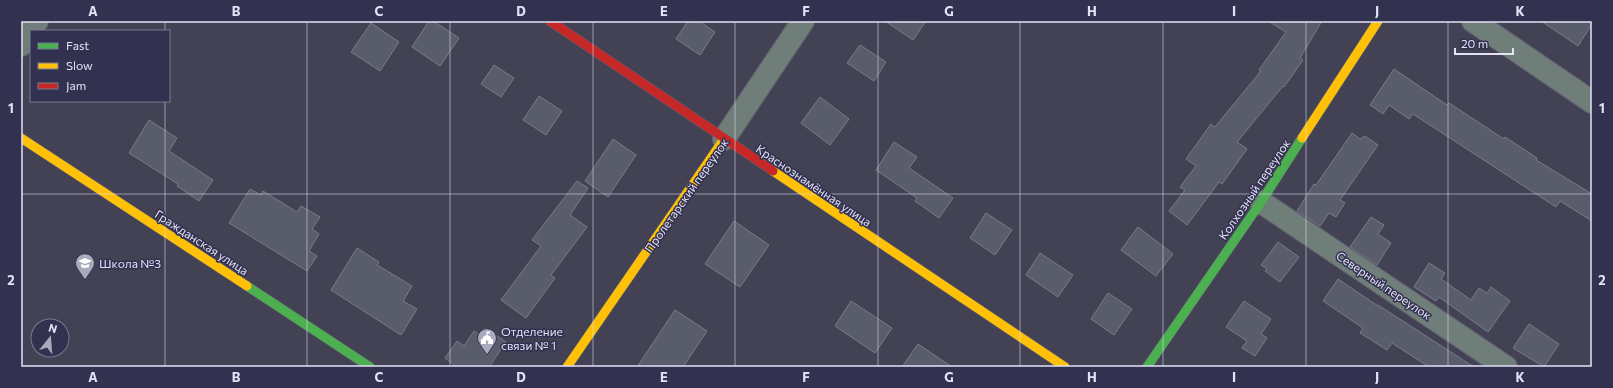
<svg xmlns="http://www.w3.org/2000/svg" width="1613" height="388" font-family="Commissioner,sans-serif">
<rect width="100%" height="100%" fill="#434254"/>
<g fill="#595c6a" stroke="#787b89">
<polygon points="429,21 433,21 459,38 440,66 412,47"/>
<polygon points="688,21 699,21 715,32 700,55 676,39"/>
<polygon points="885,21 926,21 913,40"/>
<polygon points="1268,21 1322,21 1300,58 1303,60 1284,87 1283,86 1237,142 1247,149 1222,184 1219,182 1187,225 1169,211 1185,190 1180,187 1196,166 1186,159 1211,124 1215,127 1261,71 1259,70 1286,32"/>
<polygon points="1541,21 1592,21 1592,24 1578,46"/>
<polygon points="371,23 399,42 380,71 351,52"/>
<polygon points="860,45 886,62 874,81 847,63"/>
<polygon points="494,65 514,78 501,97 481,84"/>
<polygon points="1394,69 1447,105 1449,103 1504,139 1505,137 1537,158 1536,160 1592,194 1592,221 1560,201 1556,207 1413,114 1409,119 1389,105 1383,114 1370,105"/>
<polygon points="539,96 562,111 546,135 523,120"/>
<polygon points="820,97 849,119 830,145 801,123"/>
<polygon points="149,120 177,138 169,151 213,180 199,201 177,186 178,184 129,153"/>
<polygon points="1352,133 1360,139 1365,136 1378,145 1340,200 1345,203 1336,217 1329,213 1320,226 1297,211 1314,184 1316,185"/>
<polygon points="613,139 636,155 608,197 585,181"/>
<polygon points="894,142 917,157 909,168 953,198 939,218 915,201 917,198 876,170"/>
<polygon points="577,181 588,188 570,215 587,227 551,275 555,278 526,318 501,300 541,246 532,240"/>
<polygon points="250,189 261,195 263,191 297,212 301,206 320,217 312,229 319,234 309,251 317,256 307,271 229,223"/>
<polygon points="986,213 1012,230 995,255 970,238"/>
<polygon points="1371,217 1384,225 1378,234 1391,243 1377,265 1350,247"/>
<polygon points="734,221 769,245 740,287 705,264"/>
<polygon points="1138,227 1173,254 1156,276 1121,250"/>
<polygon points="1278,242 1299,257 1280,282 1265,271 1267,269 1261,265"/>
<polygon points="357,248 379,262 377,265 412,286 403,301 417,309 401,335 331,290"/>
<polygon points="1040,253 1073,275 1058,297 1026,275"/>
<polygon points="1429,263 1445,273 1441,279 1471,300 1479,288 1487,293 1491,287 1510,301 1488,332 1439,297 1436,301 1414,287"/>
<polygon points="1338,279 1378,306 1378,305 1474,367 1429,367 1392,343 1387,350 1360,333 1363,328 1323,301"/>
<polygon points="1108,293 1132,309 1114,335 1091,319"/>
<polygon points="851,301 892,328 875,353 835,326"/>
<polygon points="1244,301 1271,319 1261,334 1267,338 1255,356 1242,348 1247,341 1226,327"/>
<polygon points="675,310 707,331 683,367 637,367"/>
<polygon points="1529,324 1559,344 1544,367 1513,348"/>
<polygon points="485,328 506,342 489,367 457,367 445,358 457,341 464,346 474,331 480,335"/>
<polygon points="918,344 952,367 902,367"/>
</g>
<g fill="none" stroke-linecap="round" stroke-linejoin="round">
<g stroke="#616070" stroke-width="24">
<g id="street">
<polyline points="1473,21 1592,102"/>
<polyline points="21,45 37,21"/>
<polyline points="724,139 803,21"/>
<polyline points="1261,202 1506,367"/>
</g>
</g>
<g stroke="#616070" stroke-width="10">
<g id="fast">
<polyline points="247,286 370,367"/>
<polyline points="1147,367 1261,202 1302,138"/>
</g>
</g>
<g stroke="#616070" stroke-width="10">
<g id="slow">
<polyline points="21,138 247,286"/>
<polyline points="1302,138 1378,21"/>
<polyline points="773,171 1065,367"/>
<polyline points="567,367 724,139"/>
</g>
</g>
<g stroke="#616070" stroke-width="10">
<polyline id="jam" points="550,21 773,171"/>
</g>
<use href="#street" stroke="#707e7a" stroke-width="22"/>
<use href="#fast" stroke="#4caf50" stroke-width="9"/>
<use href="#slow" stroke="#ffc107" stroke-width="9"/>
<use href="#jam" stroke="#c62828" stroke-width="9"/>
</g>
<path fill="none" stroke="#e2e2f6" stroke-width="1" stroke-opacity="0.55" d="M 165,21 L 165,31M 307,21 L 307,367M 450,21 L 450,367M 593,21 L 593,367M 735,21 L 735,367M 878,21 L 878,367M 1020,21 L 1020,367M 1163,21 L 1163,367M 1306,21 L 1306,367M 1448,21 L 1448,367M 165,101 L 165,367M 21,194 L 1592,194"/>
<defs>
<g id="school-pin" transform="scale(1)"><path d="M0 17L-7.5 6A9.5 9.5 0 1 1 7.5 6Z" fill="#aaaabd" stroke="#333150"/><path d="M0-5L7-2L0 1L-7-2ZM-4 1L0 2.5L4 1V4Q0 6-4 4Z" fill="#fff"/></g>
<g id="civic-pin" transform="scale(1)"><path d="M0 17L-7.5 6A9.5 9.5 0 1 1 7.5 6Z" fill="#aaaabd" stroke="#333150"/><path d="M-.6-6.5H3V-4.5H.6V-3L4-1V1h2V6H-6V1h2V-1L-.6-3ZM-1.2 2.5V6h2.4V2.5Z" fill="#fff"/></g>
</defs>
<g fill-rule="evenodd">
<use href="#school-pin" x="85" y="263"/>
<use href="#civic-pin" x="487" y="338"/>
</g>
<g text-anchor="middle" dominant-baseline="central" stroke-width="3" stroke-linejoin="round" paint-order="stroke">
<g font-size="12" fill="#e2e2f6" stroke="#333150">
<text transform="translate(814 185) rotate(34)">Краснознамённая улица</text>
<text transform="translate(1254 189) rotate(-56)">Колхозный переулок</text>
<text transform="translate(686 195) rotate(-55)">Пролетарский переулок</text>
<text transform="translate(202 242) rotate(33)">Гражданская улица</text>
<text transform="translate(1384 285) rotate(34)">Северный переулок</text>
</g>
<g font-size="12" fill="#e2e2f6" stroke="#333150" text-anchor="start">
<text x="99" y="263">Школа №3</text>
<text x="501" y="331">Отделение<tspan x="501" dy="14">связи № 1</tspan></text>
</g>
</g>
<rect width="1613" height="388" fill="none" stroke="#333150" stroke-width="44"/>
<rect x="30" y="30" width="140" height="72" fill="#333150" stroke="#797892"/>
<rect x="38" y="43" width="20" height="6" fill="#4caf50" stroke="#797892"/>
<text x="66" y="50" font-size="12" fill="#e2e2f6">Fast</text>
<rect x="38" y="63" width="20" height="6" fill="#ffc107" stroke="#797892"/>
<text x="66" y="70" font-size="12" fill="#e2e2f6">Slow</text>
<rect x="38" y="83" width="20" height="6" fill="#c62828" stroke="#797892"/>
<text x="66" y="90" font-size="12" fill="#e2e2f6">Jam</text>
<g transform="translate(50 338) rotate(17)"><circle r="19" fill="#333150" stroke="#797892"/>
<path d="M0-3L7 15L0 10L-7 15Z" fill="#aaaabd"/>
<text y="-6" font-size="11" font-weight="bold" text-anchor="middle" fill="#e2e2f6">N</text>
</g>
<path d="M1455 48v6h58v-6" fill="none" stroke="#e2e2f6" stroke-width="2"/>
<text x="1461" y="48" font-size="12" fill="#e2e2f6" stroke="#333150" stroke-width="3" paint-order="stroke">20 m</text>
<rect x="22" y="22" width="1569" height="344" fill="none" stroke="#e2e2f6" stroke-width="1.5"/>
<g font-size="13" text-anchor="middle" font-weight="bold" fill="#e2e2f6">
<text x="93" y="16">A</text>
<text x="236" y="16">B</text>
<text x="379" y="16">C</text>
<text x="521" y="16">D</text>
<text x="664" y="16">E</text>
<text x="806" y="16">F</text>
<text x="949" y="16">G</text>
<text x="1092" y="16">H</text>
<text x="1234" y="16">I</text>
<text x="1377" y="16">J</text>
<text x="1520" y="16">K</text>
<text x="11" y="113">1</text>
<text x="1602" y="113">1</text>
<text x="11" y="285">2</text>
<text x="1602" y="285">2</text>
<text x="93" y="382">A</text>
<text x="236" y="382">B</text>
<text x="379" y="382">C</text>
<text x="521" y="382">D</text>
<text x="664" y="382">E</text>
<text x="806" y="382">F</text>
<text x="949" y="382">G</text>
<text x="1092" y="382">H</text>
<text x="1234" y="382">I</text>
<text x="1377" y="382">J</text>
<text x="1520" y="382">K</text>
</g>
</svg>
